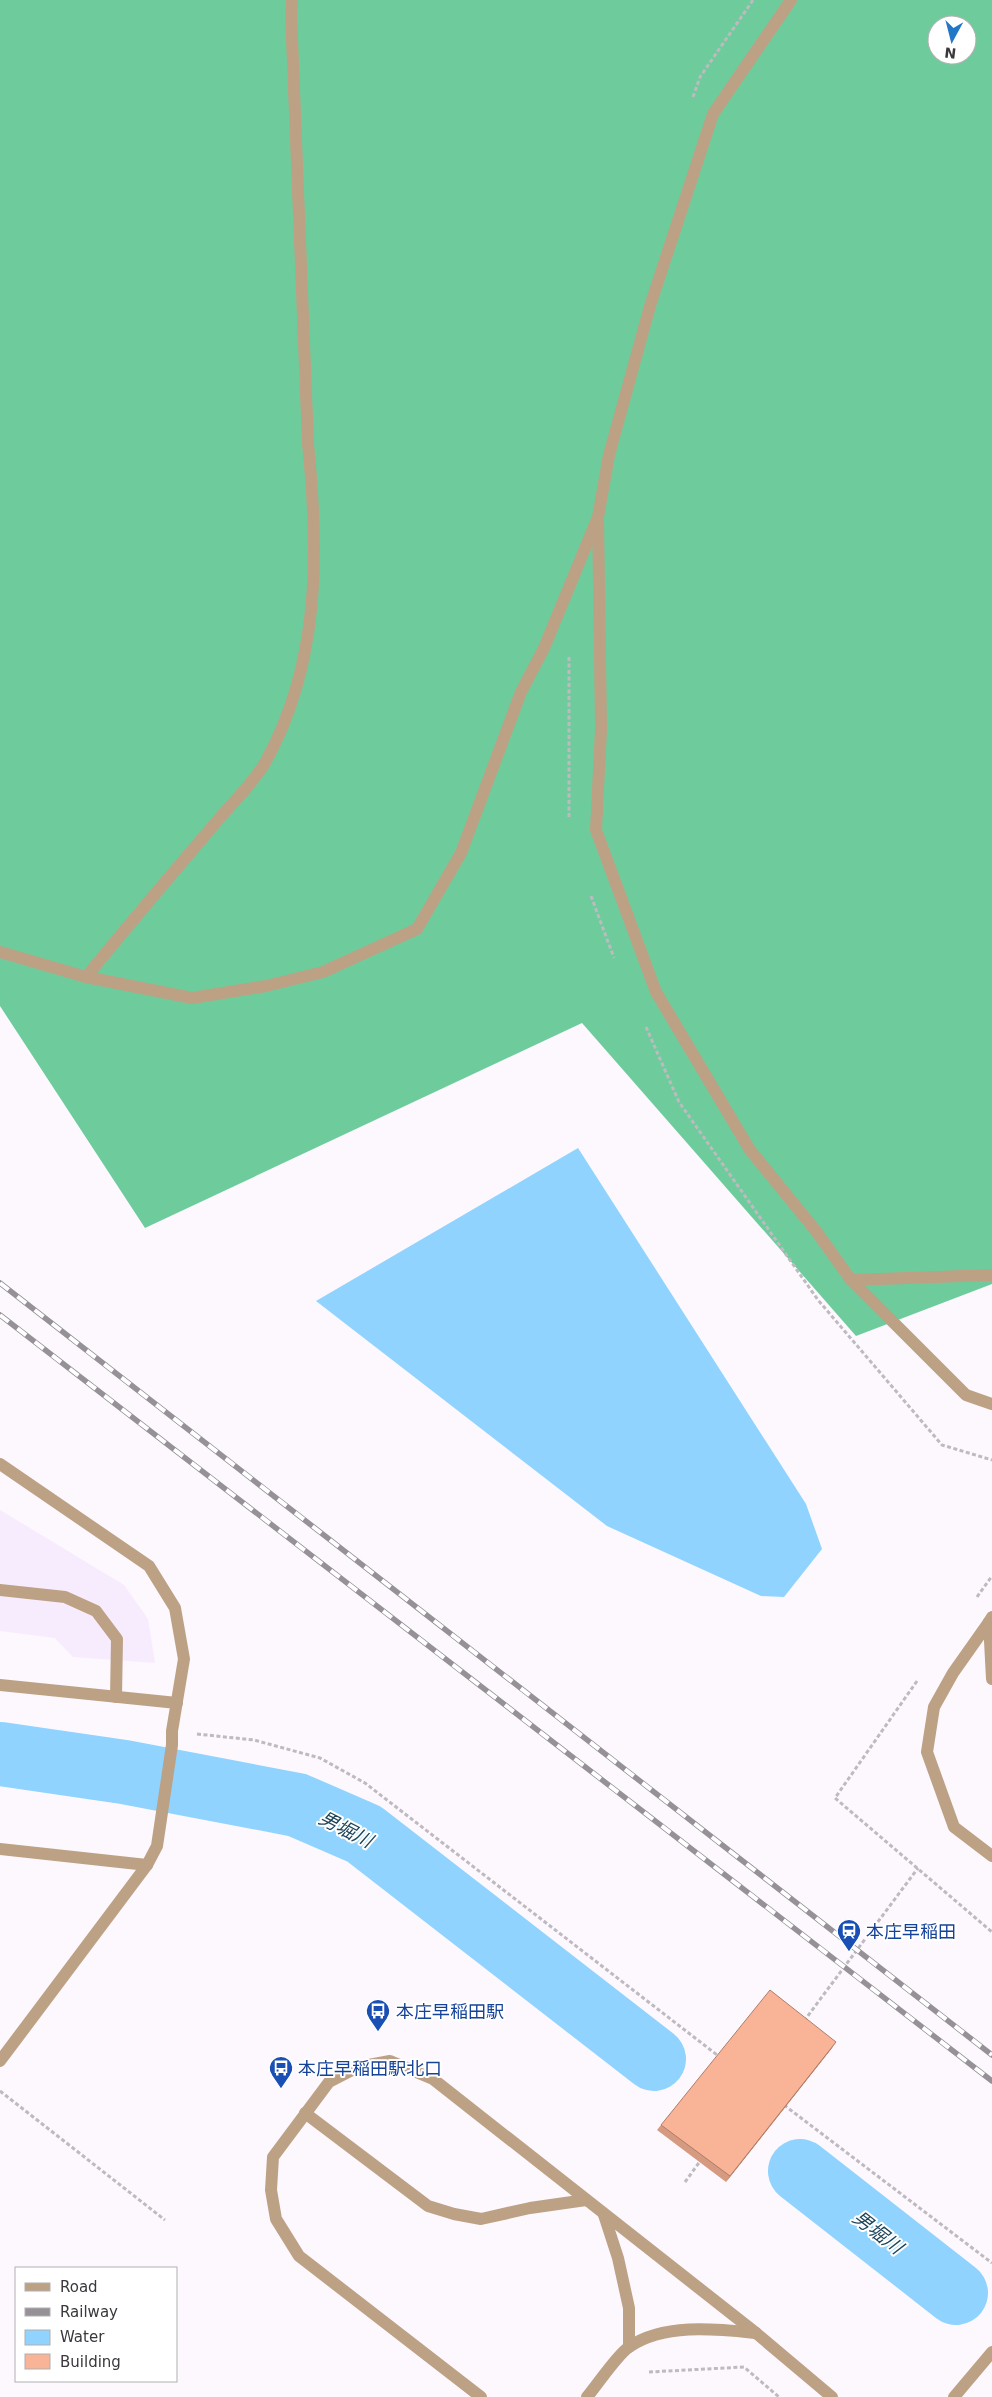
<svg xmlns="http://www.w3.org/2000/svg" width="992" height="2397" font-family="'DejaVu Sans','Noto Sans JP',sans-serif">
<rect width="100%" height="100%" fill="#fcf8fe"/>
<polygon fill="#f7ecfd" points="0,1510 124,1585 148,1619 155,1663 73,1657 55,1638 0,1631"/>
<path fill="#6ecc9c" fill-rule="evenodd" d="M 0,0 L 992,0 L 992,1284 L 856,1336 L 582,1023 L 145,1228 L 0,1006 ZM 937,25 L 967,25 L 967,55 L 937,55 Z"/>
<polygon fill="#8fd3fe" points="578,1148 806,1504 822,1549 784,1597 761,1596 607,1526 316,1301"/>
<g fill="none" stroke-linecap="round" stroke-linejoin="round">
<g stroke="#8fd3fe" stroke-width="64">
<polyline points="0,1754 124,1772 297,1805 364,1834 654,2059"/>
<polyline points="800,2171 956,2293"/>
</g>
<g stroke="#bebac0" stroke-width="3" stroke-dasharray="4 2.5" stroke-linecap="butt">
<polyline points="693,97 700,77 753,0"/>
<polyline points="569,657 569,818"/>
<polyline points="591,896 614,958"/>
<polyline points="646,1027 679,1102 818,1300 942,1445 992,1460"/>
<polyline points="977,1597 992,1576"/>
<polyline points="917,1681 835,1798 992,1932"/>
<polyline points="197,1734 254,1740 320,1758 365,1783 721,2058"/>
<polyline points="804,2021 918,1868"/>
<polyline points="0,2091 165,2220"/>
<polyline points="784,2105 992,2263"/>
<polyline points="685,2182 701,2160"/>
<polyline points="649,2372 744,2367 779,2397"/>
</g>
<g stroke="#bda185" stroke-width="12">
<polyline points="0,952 86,977 192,998 266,986 323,972 417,929 461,853 521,692 544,648 598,517 609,455 650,306 713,114 791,0"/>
<path d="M 86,977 C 128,926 170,876 213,826 C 228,807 255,782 266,761 C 320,663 319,553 308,444 L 291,13 L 292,0"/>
<polyline points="851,1280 992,1275"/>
<polyline points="0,1590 65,1597 96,1611 117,1639 116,1697"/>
<polyline points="305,2113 428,2206 454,2214 481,2219 530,2208 586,2200"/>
</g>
<g stroke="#bda185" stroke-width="12">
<polyline points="598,517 601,729 596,830 656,992 750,1150 816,1231 851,1280 966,1395 992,1404"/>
<polyline points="0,1464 149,1566 175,1608 184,1659 172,1731 172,1745 157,1846 147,1865 0,2061"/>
<polyline points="989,1622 953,1673 934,1707 927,1752 954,1827 992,1856"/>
<polyline points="989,1622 992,1679"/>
<polyline points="0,1685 177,1703"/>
<polyline points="0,1849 147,1865"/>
</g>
<g stroke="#bda185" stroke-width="12">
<polyline points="989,1622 992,1617"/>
<polyline points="604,2215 618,2258 629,2308 629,2347"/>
<polyline points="481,2397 299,2256 276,2219 271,2190 273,2157 329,2082 358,2067 390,2061 433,2079 756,2333 832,2397"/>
<path d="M 587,2397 C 598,2384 617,2355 629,2347 C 664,2323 716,2329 756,2333"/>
<polyline points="954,2397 992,2352"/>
</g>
<g stroke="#959197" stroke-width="5.5">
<g id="rail">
<polyline points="0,1283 992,2055"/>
<polyline points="0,1315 992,2081"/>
</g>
</g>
<use href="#rail" stroke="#fff" stroke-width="4" stroke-dasharray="11" stroke-linecap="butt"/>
</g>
<polygon fill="#d69a81" points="832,2048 726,2182 657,2130 661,2125"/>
<polygon fill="#ae7d69" points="836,2042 832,2048 726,2182 730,2176"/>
<polygon fill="#f9b396" stroke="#ae7d69" points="770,1990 836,2042 730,2176 661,2125"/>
<defs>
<g id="station-pin" transform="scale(1.25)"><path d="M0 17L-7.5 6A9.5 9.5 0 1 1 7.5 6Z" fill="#1a4fb4" stroke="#fff"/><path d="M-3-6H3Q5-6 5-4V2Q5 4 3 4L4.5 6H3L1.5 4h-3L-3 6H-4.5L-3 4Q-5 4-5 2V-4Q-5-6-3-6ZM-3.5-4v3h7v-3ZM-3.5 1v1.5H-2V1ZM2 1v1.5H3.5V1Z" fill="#fff"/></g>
<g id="bus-pin" transform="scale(1.25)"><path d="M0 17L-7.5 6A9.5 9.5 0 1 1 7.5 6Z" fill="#1a4fb4" stroke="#fff"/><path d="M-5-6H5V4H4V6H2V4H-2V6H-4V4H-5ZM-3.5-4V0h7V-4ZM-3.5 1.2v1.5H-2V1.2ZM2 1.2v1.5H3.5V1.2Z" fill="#fff"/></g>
</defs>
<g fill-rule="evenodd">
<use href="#station-pin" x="849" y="1931"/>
<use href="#bus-pin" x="378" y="2011"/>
<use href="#bus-pin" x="281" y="2068"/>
</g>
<g text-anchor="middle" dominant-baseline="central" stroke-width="4" stroke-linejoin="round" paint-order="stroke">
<g font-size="18" fill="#164399" stroke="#fff" text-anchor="start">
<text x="866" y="1931">本庄早稲田</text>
<text x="396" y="2011">本庄早稲田駅</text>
<text x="298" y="2068">本庄早稲田駅北口</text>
</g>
<g font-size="19" font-style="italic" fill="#1e445a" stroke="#fff">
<text transform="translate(346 1829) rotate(27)">男堀川</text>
<text transform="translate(878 2232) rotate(38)">男堀川</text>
</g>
</g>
<rect x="15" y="2267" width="162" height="115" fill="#ffffff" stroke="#b1afb1"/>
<rect x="25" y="2283" width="25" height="8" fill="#bda185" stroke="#b1afb1"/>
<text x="60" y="2292" font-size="15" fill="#3b373d">Road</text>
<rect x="25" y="2308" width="25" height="8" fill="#959197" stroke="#b1afb1"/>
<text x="60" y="2317" font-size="15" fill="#3b373d">Railway</text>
<rect x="25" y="2330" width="25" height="15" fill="#8fd3fe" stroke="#b1afb1"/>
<text x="60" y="2342" font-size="15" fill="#3b373d">Water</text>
<rect x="25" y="2354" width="25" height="15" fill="#f9b396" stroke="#b1afb1"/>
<text x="60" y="2367" font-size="15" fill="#3b373d">Building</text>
<g transform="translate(952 40) rotate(187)"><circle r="24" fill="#ffffff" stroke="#b1afb1"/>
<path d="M0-4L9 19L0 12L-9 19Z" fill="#2278c6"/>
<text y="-8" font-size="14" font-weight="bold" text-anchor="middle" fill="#3b373d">N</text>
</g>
</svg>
